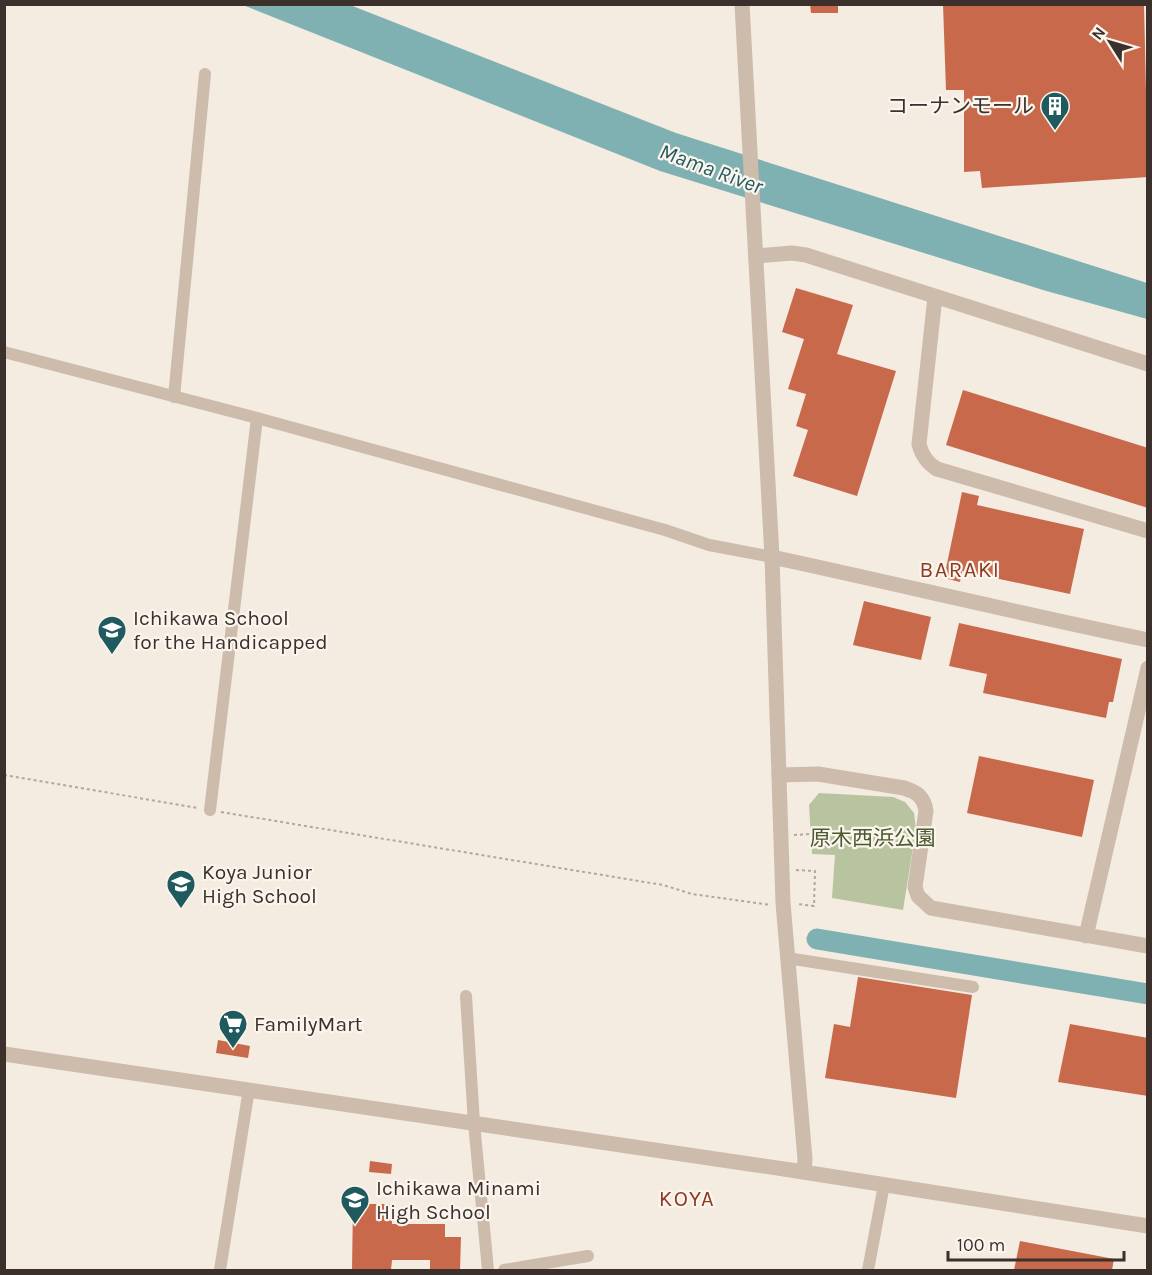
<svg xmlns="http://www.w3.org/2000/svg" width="1152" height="1275" font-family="Karla,'Noto Sans JP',sans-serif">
<rect width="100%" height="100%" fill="#f4ebe1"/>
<polygon fill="#b8c4a0" points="819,793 893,797 905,802 914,813 916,829 903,910 832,898 835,855 812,854 809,805"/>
<polygon fill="#7fb0b2" points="243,5 350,5 676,133 1147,283 1147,319 1043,290 660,171"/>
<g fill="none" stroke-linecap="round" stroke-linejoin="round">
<polyline stroke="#7fb0b2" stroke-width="21" points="817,939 1148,994"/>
</g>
<g fill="#c8694b">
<polygon points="810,4 838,4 838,13 811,13"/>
<polygon points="943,4 1144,4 1148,177 982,188 980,171 964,172 964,90 946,90"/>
<polygon points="796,288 853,305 837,354 896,371 857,496 793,476 808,430 796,426 806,394 788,389 804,339 782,332"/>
<polygon points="963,390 1148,448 1148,508 946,445"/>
<polygon points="962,492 979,496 977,505 1084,529 1070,594 962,571 960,582 944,578"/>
<polygon points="864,601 931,617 921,660 853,645"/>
<polygon points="959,623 1122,659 1113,702 1109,702 1106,718 983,693 987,674 949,666"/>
<polygon points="979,756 1094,780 1082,837 967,813"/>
<polygon points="858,977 972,995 956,1098 825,1078 834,1024 850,1027"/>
<polygon points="1070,1024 1148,1038 1148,1096 1058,1082"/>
<polygon points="218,1040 250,1046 248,1058 216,1053"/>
<polygon points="370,1161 392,1164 391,1174 369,1172"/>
<polygon points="353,1204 392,1204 392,1224 445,1224 445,1237 461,1237 460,1270 430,1270 430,1260 392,1260 391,1270 352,1270"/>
<polygon points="1020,1241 1114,1259 1112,1270 1014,1270"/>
</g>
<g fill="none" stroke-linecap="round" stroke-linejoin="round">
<g stroke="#b9a596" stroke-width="2" stroke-dasharray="3 3" stroke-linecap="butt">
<polyline points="4,775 198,808"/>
<polyline points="221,812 663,885 692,894 771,905"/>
<polyline points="794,835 811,834"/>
<polyline points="796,870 815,871 814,906 798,904"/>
</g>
<g stroke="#cdbbac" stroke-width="12">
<polyline points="4,352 257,418 665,530 709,545 772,557"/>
<polyline points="174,397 205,74"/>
<polyline points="210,810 257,418"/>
<polyline points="787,958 973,987"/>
<polyline points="466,996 474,1123 488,1270"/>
<polyline points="220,1270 249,1089"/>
<polyline points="504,1270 588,1256"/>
<polyline points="868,1270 884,1185"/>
</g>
<g stroke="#cdbbac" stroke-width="15">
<polyline points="742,4 772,557 783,903 805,1159 804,1172"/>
<polyline points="756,256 792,253 806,255 1148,364"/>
<path d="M 935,297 L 919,444 C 922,456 927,463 937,469 L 1148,531"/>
<path d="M 772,557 C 897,584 1022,614 1148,640"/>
<path d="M 779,775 L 818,774 L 904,788 C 917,792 924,797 926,811 L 915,887 L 918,896 L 931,908 L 1148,946"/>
<polyline points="1086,936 1148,668"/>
<polyline points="4,1054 784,1169 1148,1226"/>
</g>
</g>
<defs>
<g id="building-pin" transform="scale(1.5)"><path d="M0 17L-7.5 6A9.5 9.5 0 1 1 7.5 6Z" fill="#1f5a5e" stroke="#fbf5ee"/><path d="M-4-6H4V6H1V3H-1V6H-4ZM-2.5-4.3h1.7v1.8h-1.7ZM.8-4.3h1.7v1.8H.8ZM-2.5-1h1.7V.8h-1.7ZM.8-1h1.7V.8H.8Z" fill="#fff"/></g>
<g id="school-pin" transform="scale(1.5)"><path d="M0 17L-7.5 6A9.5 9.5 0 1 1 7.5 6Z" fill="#1f5a5e" stroke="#fbf5ee"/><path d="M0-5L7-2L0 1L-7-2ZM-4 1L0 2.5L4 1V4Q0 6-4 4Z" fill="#fff"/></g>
<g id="supermarket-pin" transform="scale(1.5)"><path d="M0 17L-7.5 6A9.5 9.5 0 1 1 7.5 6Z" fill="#1f5a5e" stroke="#fbf5ee"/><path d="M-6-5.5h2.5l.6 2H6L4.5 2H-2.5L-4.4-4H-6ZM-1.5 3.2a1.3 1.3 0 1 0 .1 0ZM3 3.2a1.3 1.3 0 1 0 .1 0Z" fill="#fff"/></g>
</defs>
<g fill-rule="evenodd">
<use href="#building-pin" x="1055" y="106"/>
<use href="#school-pin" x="112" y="630"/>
<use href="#school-pin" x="181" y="884"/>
<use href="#supermarket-pin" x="233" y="1024"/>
<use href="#school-pin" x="355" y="1200"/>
</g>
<g text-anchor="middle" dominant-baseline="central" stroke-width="4.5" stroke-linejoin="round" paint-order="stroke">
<g font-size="21" fill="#3b302b" stroke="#fbf5ee" text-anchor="start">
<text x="1034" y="106" text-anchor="end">コーナンモール</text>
<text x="133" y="618">Ichikawa School<tspan x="133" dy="24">for the Handicapped</tspan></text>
<text x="202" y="872">Koya Junior<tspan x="202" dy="24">High School</tspan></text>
<text x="254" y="1024">FamilyMart</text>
<text x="376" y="1188">Ichikawa Minami<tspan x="376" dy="24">High School</tspan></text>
</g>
<g font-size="21" fill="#4a5a2e" stroke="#fbf5ee">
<text x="873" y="838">原木西浜公園</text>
</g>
<g font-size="22" font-style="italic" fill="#1f5a5e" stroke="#fbf5ee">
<text transform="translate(711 169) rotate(20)">Mama River</text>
</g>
<g font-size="22" letter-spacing="1.5" fill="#8c3b22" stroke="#fbf5ee">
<text x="960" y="570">BARAKI</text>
<text x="687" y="1199">KOYA</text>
</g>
</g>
<rect width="1152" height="1275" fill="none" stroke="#3b302b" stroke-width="12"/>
<g transform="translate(1110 42) rotate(307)" stroke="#fbf5ee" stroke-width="4.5" paint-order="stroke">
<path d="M0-4.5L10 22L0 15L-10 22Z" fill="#3b302b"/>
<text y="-9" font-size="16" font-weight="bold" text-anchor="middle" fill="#3b302b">N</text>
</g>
<path d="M948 1251v9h176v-9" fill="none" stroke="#3b302b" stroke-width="3"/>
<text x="957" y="1251" font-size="18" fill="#3b302b" stroke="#fbf5ee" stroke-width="4.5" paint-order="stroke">100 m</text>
</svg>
